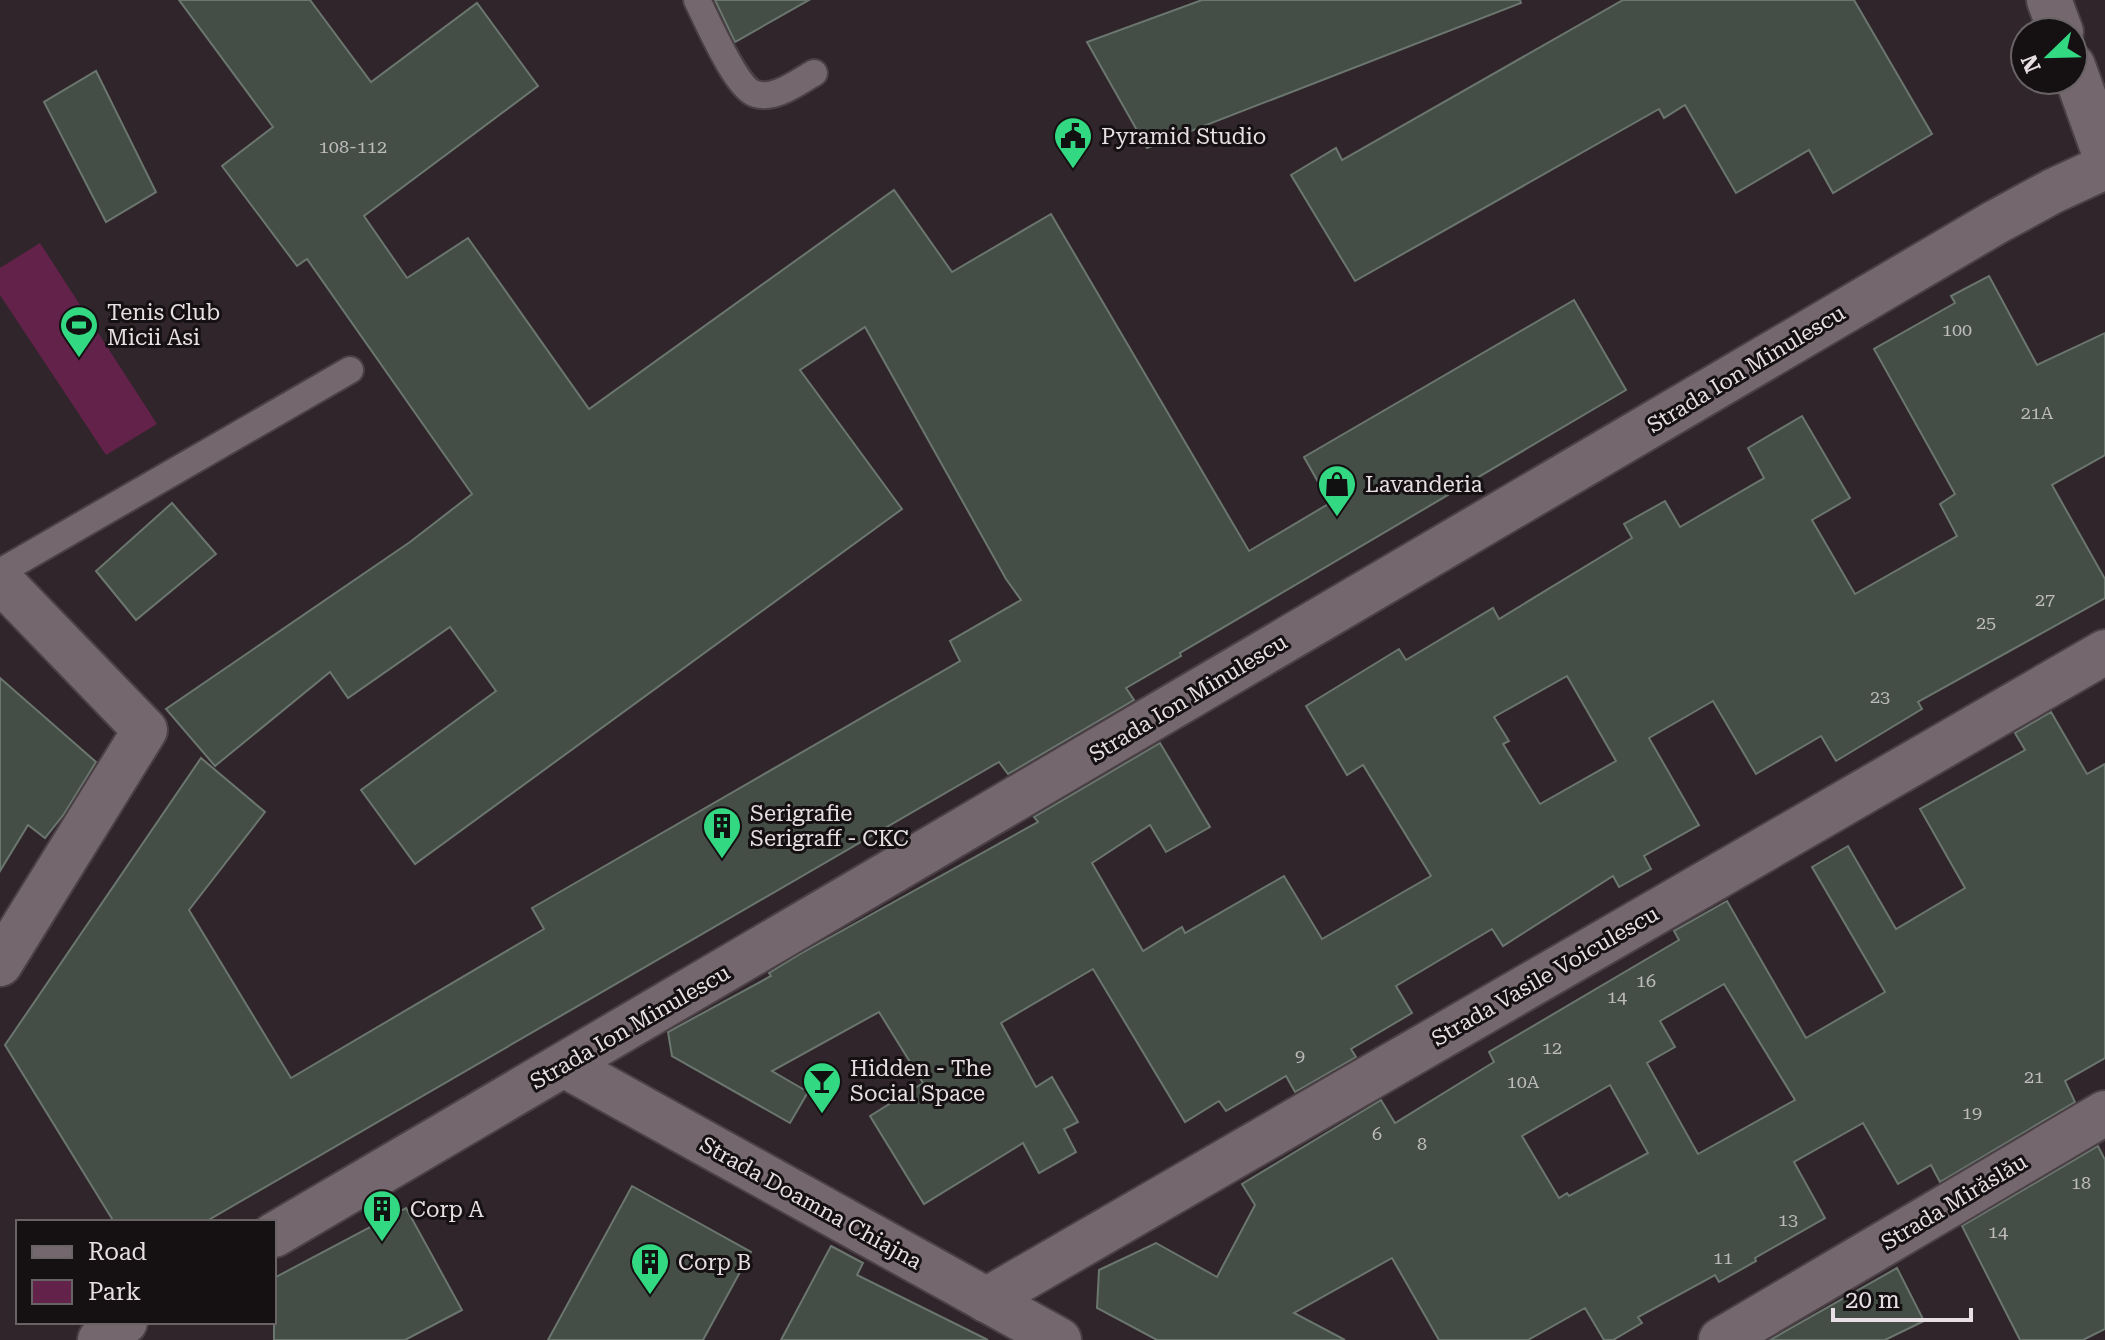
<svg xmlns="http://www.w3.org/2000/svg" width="2105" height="1340" font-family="'Roboto Serif',serif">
<rect width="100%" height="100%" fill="#30252b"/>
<polygon fill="#63224a" points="40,243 157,424 106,455 0,295 0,268"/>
<g fill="#444e47" stroke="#6a766e" stroke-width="2" fill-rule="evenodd">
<polygon points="179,0 310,0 371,82 477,3 538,86 364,216 407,278 468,238 589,409 894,190 952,272 1051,214 1249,551 1330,503 1304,457 1574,300 1626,390 1180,653 1181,656 1126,688 1134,700 1008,774 999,762 205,1222 114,1222 5,1045 201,758 265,812 189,910 291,1078 544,929 532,908 960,661 950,641 1021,600 1006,579 865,327 800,370 902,509 415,864 361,790 496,691 450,627 348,698 330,672 215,766 166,709 410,542 472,494 307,259 297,266 222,166 273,127"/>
<polygon points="715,0 809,0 735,42"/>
<polygon points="1202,0 1520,0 1521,3 1147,148 1087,42"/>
<polygon points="1623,0 1854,0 1932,134 1833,193 1809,150 1736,193 1685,105 1664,118 1659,109 1355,281 1291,175 1336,148 1342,160"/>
<polygon points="96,71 156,192 106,222 44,102"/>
<path d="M 1989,276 L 2037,365 L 2105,333 L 2105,455 L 2052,485 L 2105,579 L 2105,598 L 1918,702 L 1922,709 L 1836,761 L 1821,736 L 1756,774 L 1713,701 L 1649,738 L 1699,825 L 1644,856 L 1651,869 L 1619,887 L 1613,876 L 1503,946 L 1492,929 L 1396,986 L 1412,1013 L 1351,1049 L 1356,1057 L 1295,1092 L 1286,1076 L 1226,1111 L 1219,1101 L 1185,1122 L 1093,969 L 1001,1023 L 1036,1087 L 1052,1077 L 1078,1122 L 1064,1129 L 1076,1152 L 1039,1173 L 1023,1143 L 924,1204 L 870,1116 L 923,1083 L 879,1012 L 772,1071 L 808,1092 L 790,1123 L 672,1056 L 668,1032 L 771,976 L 769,973 L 800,954 L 1038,822 L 1034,817 L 1160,743 L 1210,827 L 1166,852 L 1150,825 L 1092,863 L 1143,951 L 1182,927 L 1185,933 L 1284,876 L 1322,939 L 1431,876 L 1363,765 L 1347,775 L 1306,706 L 1399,649 L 1406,660 L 1493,608 L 1499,619 L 1632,538 L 1624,524 L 1665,501 L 1680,527 L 1764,478 L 1748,448 L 1802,416 L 1850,498 L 1812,520 L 1855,594 L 1957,536 L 1940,504 L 1955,494 L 1874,349 L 1955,303 L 1951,296 ZM 1567,676 L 1616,761 L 1540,804 L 1503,744 L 1509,741 L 1494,717 Z"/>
<polygon points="172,503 216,554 136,620 96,571"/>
<polygon points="0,678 96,762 64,814 45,838 28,825 0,871"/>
<path d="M 2051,712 L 2087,774 L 2105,764 L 2105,1058 L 2065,1081 L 2075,1102 L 1940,1182 L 1931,1165 L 1898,1184 L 1863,1123 L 1794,1162 L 1825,1218 L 1755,1258 L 1756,1261 L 1719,1282 L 1715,1275 L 1638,1317 L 1642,1323 L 1613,1340 L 1604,1340 L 1585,1308 L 1528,1340 L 1439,1340 L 1392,1258 L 1294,1313 L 1345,1340 L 1157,1340 L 1097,1308 L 1099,1270 L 1156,1243 L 1217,1277 L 1255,1205 L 1242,1184 L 1381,1100 L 1395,1123 L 1494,1062 L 1489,1052 L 1679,940 L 1674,931 L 1727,901 L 1806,1038 L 1885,992 L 1812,867 L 1848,846 L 1896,929 L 1965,888 L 1920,809 L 2025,750 L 2015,733 ZM 1724,984 L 1795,1100 L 1698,1154 L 1647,1063 L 1675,1047 L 1660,1021 ZM 1610,1085 L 1648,1153 L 1569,1196 L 1567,1193 L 1559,1198 L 1522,1136 Z"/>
<polygon points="2098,1146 2105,1160 2105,1329 2083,1340 2020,1340 1962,1226"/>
<polygon points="632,1186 751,1252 703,1340 548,1340"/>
<polygon points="406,1208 462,1310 405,1340 274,1340 274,1278"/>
<polygon points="831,1246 863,1263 857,1275 988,1340 781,1340"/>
<polygon points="1897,1268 1924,1321 1885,1340 1770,1340"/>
</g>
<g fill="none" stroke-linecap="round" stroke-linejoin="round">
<g stroke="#4a4045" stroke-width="30">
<g id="service">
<path d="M 697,0 C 707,20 737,90 756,94 C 775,100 798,82 814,73"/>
<polyline points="0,572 350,370"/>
</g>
</g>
<g stroke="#4a4045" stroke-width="48">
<g id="minor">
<polyline points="2049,0 2061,32"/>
<polyline points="2073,66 2105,155"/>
<polyline points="0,580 145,730 0,964"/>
<polyline points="564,1065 1059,1340"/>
<polyline points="274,1235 1996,222 2053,191 2105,167"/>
<polyline points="986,1300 2105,652"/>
<polyline points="100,1340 125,1322"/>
<polyline points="1721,1340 2105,1113"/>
</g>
</g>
<use href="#service" stroke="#74676e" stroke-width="26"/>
<use href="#minor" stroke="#74676e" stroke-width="44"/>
</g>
<defs>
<g id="civic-pin" transform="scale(2)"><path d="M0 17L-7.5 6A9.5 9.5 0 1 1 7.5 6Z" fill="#33d882" stroke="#151012"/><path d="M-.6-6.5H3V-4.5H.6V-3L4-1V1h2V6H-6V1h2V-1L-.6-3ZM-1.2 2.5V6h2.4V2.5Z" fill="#111"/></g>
<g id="stadium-pin" transform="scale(2)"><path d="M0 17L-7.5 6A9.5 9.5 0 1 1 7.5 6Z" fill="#33d882" stroke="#151012"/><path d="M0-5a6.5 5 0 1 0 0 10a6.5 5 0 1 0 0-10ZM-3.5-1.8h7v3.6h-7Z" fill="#111"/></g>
<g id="shop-pin" transform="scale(2)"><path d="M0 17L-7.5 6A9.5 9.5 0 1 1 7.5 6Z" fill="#33d882" stroke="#151012"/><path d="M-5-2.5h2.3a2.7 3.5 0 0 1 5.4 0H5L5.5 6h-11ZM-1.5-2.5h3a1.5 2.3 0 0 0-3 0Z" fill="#111"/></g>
<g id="building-pin" transform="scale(2)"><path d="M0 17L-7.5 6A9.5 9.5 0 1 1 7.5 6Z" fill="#33d882" stroke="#151012"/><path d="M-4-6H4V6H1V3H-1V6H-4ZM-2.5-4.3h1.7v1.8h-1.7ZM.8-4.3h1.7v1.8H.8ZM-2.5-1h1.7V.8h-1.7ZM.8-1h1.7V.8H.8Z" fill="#111"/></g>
<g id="bar-pin" transform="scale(2)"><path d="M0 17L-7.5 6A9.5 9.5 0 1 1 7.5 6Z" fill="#33d882" stroke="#151012"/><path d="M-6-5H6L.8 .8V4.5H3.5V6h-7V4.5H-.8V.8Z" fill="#111"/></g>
</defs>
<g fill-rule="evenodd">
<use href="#civic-pin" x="1073" y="136"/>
<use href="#stadium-pin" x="79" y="325"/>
<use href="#shop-pin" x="1337" y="484"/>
<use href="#building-pin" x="722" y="826"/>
<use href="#bar-pin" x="822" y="1081"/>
<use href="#building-pin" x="382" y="1209"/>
<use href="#building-pin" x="650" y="1262"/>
</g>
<g text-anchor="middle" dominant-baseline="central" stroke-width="6" stroke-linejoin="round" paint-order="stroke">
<g font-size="18" fill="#bebbbc">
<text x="353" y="146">108-112</text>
<text x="1957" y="329">100</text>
<text x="2037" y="412">21A</text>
<text x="2045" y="599">27</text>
<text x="1986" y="622">25</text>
<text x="1880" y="696">23</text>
<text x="1646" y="980">16</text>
<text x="1617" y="996">14</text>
<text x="1552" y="1047">12</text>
<text x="1300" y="1055">9</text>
<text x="2034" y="1076">21</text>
<text x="1523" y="1081">10A</text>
<text x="1972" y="1112">19</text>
<text x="1377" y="1133">6</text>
<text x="1422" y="1143">8</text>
<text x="2081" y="1182">18</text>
<text x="1788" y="1219">13</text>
<text x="1998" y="1231">14</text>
<text x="1723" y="1257">11</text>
</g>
<g font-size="22" fill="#e7dfe3" stroke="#151012" text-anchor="start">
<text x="1101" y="136">Pyramid Studio</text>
<text x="107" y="312">Tenis Club<tspan x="107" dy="25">Micii Asi</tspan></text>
<text x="1365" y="484">Lavanderia</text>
<text x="750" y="813">Serigrafie<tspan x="750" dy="25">Serigraff - CKC</tspan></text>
<text x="850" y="1068">Hidden - The<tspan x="850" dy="25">Social Space</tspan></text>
<text x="410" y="1209">Corp A</text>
<text x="678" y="1262">Corp B</text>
</g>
<g font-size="22" fill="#e7dfe3" stroke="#151012">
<text transform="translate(1746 369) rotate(-31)">Strada Ion Minulescu</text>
<text transform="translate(1188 698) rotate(-31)">Strada Ion Minulescu</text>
<text transform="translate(1545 976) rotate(-30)">Strada Vasile Voiculescu</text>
<text transform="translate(630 1027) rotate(-30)">Strada Ion Minulescu</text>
<text transform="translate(1954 1202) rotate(-31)">Strada Mirăslău</text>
<text transform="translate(811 1203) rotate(29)">Strada Doamna Chiajna</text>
</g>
</g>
<rect x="16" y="1220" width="260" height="104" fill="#151012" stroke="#696366" stroke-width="2"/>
<rect x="32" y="1246" width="40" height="12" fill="#74676e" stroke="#696366" stroke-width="2"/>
<text x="88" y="1260" font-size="24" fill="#e7dfe3">Road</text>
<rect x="32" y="1280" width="40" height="24" fill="#63224a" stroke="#696366" stroke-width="2"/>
<text x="88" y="1300" font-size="24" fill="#e7dfe3">Park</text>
<g transform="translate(2049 56) rotate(247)"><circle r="38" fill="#151012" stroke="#696366" stroke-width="2"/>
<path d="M0-6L14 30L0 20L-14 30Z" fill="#33d882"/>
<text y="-12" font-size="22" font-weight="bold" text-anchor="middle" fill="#e7dfe3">N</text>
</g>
<path d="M1833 1308v12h138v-12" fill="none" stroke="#e7dfe3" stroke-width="4"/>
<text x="1845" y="1308" font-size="24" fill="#e7dfe3" stroke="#151012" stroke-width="6" paint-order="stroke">20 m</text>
</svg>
